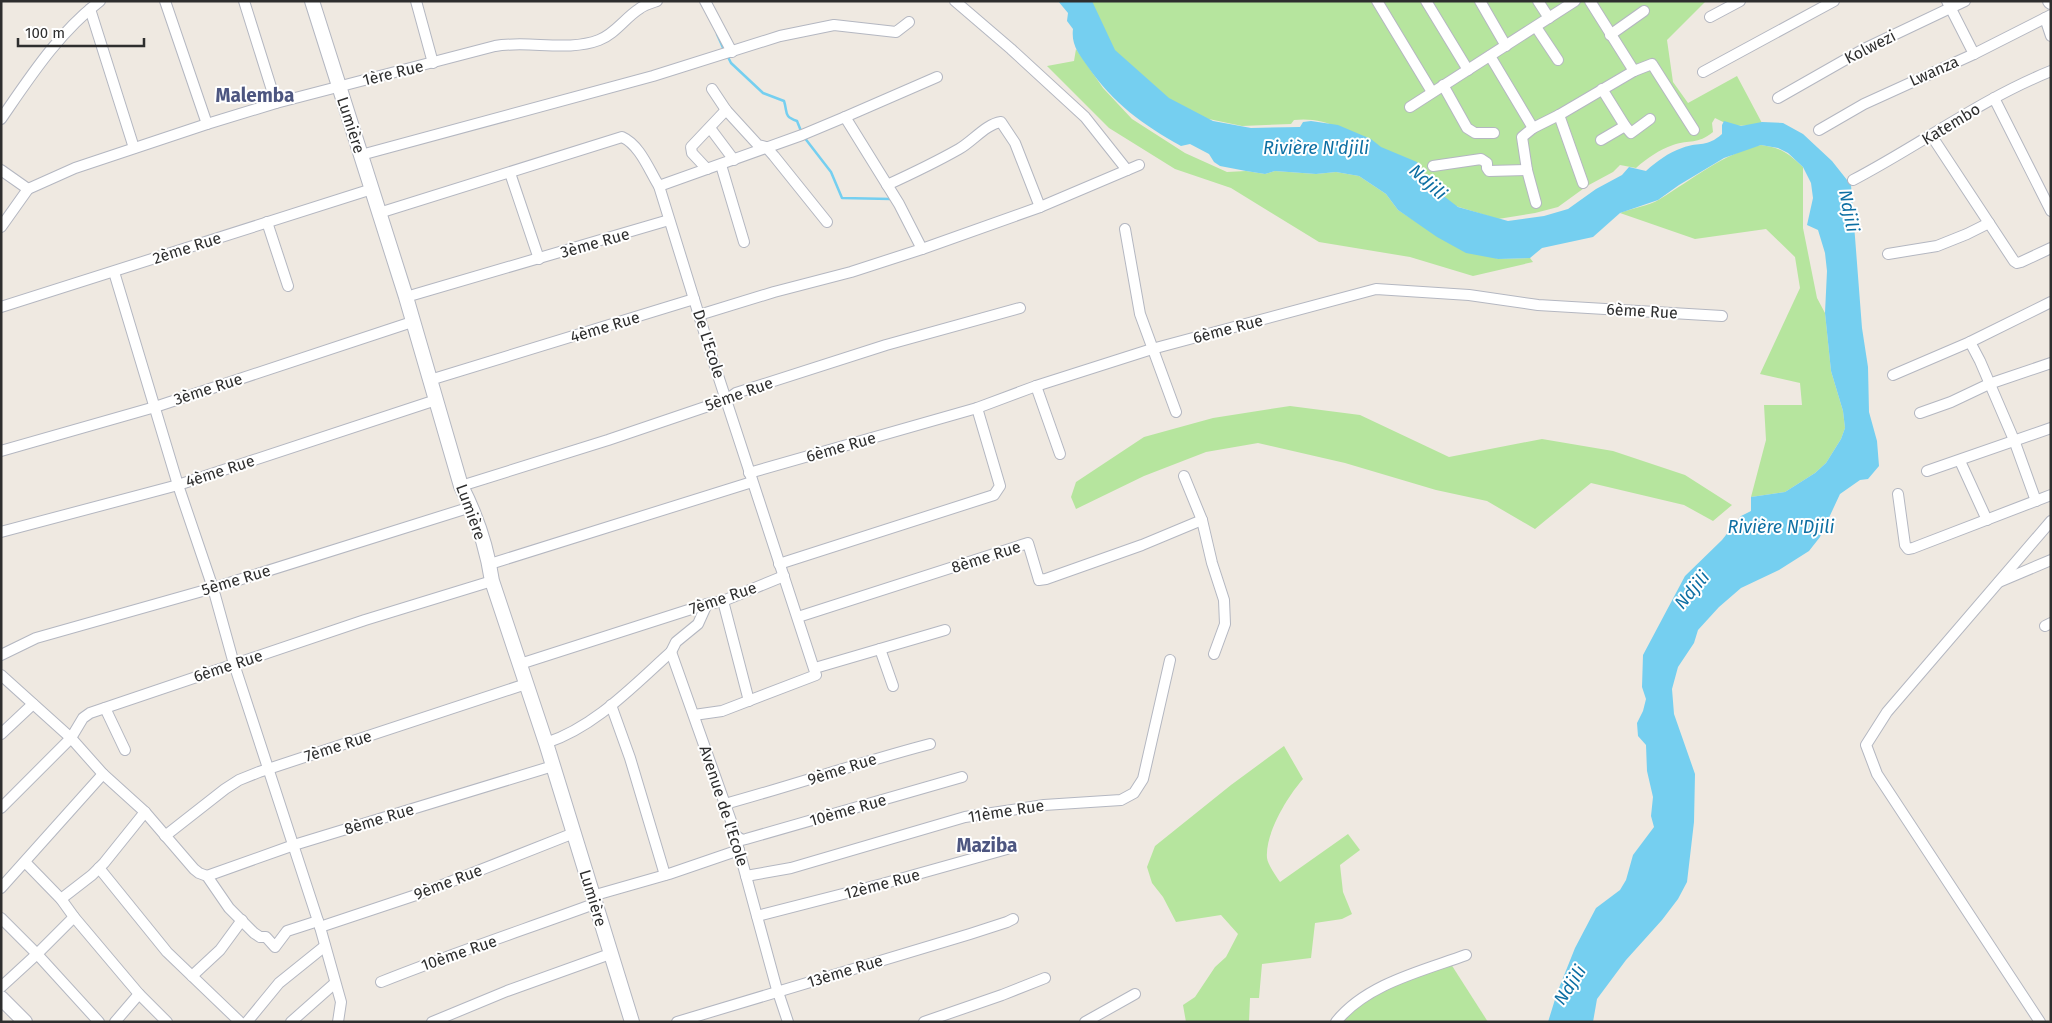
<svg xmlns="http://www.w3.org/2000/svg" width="2052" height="1023" font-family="'Fira Sans',sans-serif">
<rect width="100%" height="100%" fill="#efe9e1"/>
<g fill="#b6e59e">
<path d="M 1084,1 L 1706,1 L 1667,40 L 1673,82 L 1688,103 L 1737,76 L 1763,125 L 1731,126 L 1715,118 L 1712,123 L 1713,132 C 1697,145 1690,139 1673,145 C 1659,150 1647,158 1636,168 L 1620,165 L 1613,172 L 1587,186 L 1558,207 L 1535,213 L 1498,219 L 1449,204 L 1340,128 C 1326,121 1309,118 1294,120 L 1291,124 L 1242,126 L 1204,118 L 1160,95 L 1106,47 Z"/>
<polygon points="1076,49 1103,88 1132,119 1185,153 1227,172 1246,171 1265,174 1275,171 1316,174 1336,172 1359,176 1386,194 1398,210 1418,223 1498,259 1530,258 1533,262 1473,276 1410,257 1319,242 1231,188 1175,169 1109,128 1047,66 1074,61"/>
<path d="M 1761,145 C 1782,148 1788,153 1803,167 L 1803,228 L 1817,298 L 1825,313 L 1831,371 L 1843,411 L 1845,428 L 1841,439 L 1826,463 L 1815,473 L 1785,492 L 1751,497 L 1766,440 L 1764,405 L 1802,405 L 1800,383 L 1760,374 L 1800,288 L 1795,257 L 1766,229 L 1695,239 L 1620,213 C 1632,208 1649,206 1660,199 C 1693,179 1722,154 1761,145 Z"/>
<polygon points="1290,406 1360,415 1449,457 1542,439 1613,451 1685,475 1732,505 1713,521 1684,505 1591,483 1535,529 1487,501 1436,490 1345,463 1258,443 1206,452 1144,476 1076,509 1071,497 1076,482 1144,437 1213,418"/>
<path d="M 1284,746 L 1303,779 C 1287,797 1265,834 1267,858 C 1268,865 1276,876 1280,882 L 1348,834 L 1360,850 L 1340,865 L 1343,892 L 1352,914 L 1342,919 L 1315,923 L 1311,958 L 1262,964 L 1259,998 L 1250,998 L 1249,1022 L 1186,1022 L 1183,1005 L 1195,997 L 1215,967 L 1226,957 L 1238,934 L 1221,915 L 1176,922 L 1163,897 L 1152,883 L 1147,867 L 1155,846 L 1231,785 Z"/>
<polygon points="1449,961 1488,1022 1336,1022 1377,991"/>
</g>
<path fill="#75cff0" d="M 1058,1 L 1092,1 L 1115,50 L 1169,98 L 1213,121 L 1251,128 L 1300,127 L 1303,122 L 1311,121 L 1338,125 L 1371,139 L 1381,147 L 1417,162 L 1432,187 L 1458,207 L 1508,221 L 1544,216 L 1568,209 L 1596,189 L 1622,175 L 1629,167 L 1646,171 C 1657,161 1668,153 1682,148 C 1701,141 1706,148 1722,134 L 1722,125 L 1724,121 L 1741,126 L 1762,122 L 1783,123 L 1803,134 L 1832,161 L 1851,185 L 1862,328 L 1868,367 L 1869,412 L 1877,441 L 1879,466 L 1868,479 L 1860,480 L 1840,494 L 1820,537 L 1809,551 L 1779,570 L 1741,588 L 1719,607 L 1698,630 L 1694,643 L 1678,667 L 1672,689 L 1674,714 L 1695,774 L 1694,822 L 1687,882 L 1678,899 L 1662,920 L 1626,960 L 1597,999 L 1593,1022 L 1548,1022 L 1557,993 L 1575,948 L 1596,908 L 1620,890 L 1626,880 L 1633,855 L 1654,827 L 1651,816 L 1653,797 L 1647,771 L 1646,745 L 1638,736 L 1637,723 L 1643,711 L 1646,699 L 1642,687 L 1643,655 L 1685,576 L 1722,540 L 1741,516 L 1751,511 L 1751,497 L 1785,492 L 1815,473 L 1826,463 L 1841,439 L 1845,428 L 1843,411 L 1831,371 L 1825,313 L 1827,271 L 1825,253 L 1818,230 L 1807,225 L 1813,198 L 1811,183 L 1803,167 L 1788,153 L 1778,148 L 1761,145 L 1724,158 L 1679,185 L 1658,200 L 1620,213 L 1593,237 L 1542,248 L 1530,258 L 1498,259 L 1466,253 L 1437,237 L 1398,210 L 1386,194 L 1359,176 L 1336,172 L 1316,174 L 1275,171 L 1265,174 L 1246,171 L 1220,166 L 1214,162 L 1209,154 L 1190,144 L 1181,146 C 1143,125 1113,103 1088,67 C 1079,54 1071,45 1073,29 L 1067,21 L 1068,13 Z"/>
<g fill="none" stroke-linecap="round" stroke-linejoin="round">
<g stroke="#75cff0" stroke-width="2.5">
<polyline points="717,34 724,50"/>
<path d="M 727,55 L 731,63 L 763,93 L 784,101 C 788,113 783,116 797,121 L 801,131"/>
<polyline points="804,137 831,172 842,198 891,199"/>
</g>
<g stroke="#b4b7c1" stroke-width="12">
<g id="street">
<polyline points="165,1 207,124"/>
<polyline points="244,1 276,103"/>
<polyline points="416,1 433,63"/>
<polyline points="705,1 732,52"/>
<polyline points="955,1 1011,49 1085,117 1127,170"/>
<polyline points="1377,1 1432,92"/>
<polyline points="1426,1 1468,70"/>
<polyline points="1480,1 1506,46"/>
<polyline points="1538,1 1549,18"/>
<polyline points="1947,1 1974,54"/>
<polyline points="90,9 134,148"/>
<polyline points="1710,17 1740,1"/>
<polyline points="2045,18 2051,36"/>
<polyline points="1536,27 1558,60"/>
<polyline points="1610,35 1644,11"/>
<polyline points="1490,56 1533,128 1559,115 1634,71 1590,1"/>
<polyline points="1634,71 1652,64 1694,130"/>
<polyline points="1703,72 1834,1"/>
<polyline points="1443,85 1467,128 1475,133 1494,133"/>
<polyline points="712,89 726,110 758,145 766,147 774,156 827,222"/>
<polyline points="1778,98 1864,49 1965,1"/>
<polyline points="1994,98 2051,211"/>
<polyline points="1410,107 1575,1"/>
<polyline points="1559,115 1583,183"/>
<path d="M 1,119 C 30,77 59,32 100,1"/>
<polyline points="1625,126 1631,133 1650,119"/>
<polyline points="710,128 734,160"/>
<polyline points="1533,128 1522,137 1527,170 1536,203"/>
<polyline points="1819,130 1864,104 1974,54 2051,15"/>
<polyline points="1931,135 2014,261 2017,263 2021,262 2051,248"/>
<polyline points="1601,140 1625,126 1602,89"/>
<polyline points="361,155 653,76 780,36 834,25 896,32 909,22"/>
<polyline points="721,165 744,242"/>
<polyline points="1433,166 1481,159 1487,163 1487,168 1489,171 1527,170"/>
<polyline points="707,169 692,153 691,147 726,110"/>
<polyline points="1,170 28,189"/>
<polyline points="510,173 539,259"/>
<path d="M 1853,180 C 1920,145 1981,99 2051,71"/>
<path d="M 887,185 C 911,174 936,162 959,149 C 973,141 986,124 1001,122 L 1015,143 L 1040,207"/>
<polyline points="659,186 802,135 845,117"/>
<path d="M 379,213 L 622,137 C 640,145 649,170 659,186 L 711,354 L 816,675 L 722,711 L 694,715"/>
<polyline points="267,222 288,286"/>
<path d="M 1,227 L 28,189 L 75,168 L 207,124 L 276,103 L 495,46 C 528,40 568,52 599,40 C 615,34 625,18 639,9 C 644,5 651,3 657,1"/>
<polyline points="1125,229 1140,314 1176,412"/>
<polyline points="922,249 899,204 845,117 937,77"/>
<polyline points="1888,254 1937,246 1967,234 1989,223"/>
<polyline points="114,272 178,485 213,588 234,664 320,927 341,1002 338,1022"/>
<polyline points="406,297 669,220"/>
<polyline points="1,307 372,189"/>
<polyline points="699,315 774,292 851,272 922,249 1040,207 1139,165"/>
<polyline points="1970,342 1980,361 2014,440 2036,501"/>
<polyline points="1893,375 1970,342 2051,302"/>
<polyline points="430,380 694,299"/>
<polyline points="1036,386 1060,454"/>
<polyline points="1920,413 1951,402 1989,384 2051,363"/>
<polyline points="1,451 155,407 412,322"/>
<polyline points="1960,461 1987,520"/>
<polyline points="1927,471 2051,428"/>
<polyline points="749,473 977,408 1036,386 1152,349 1376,289 1469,295 1538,305 1722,316"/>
<polyline points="1184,476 1202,520 1212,563 1224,600 1225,624 1214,654"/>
<polyline points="461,486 608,440 726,400 736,393 886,345 1020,308"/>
<polyline points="1898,494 1905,545 1908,549 1913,548 2051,495"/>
<polyline points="1,532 178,485 436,400"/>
<polyline points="490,564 752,482"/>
<polyline points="779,564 994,495 1000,486 977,408"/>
<polyline points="1999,582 2051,560"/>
<polyline points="723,601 749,701"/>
<polyline points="798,617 1028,543 1039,580 1046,579 1142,545 1202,520"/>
<polyline points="2045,626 2051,623"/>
<polyline points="880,649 893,686"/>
<polyline points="671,652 731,821 776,986 788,1022"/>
<polyline points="1,655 36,638 213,588 471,507"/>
<polyline points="520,664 707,604 723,601 784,576"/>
<polyline points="815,668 945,630"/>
<polyline points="1,675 71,738 103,774 145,812 194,869 199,873 207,876 229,908 254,933 260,937 266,937 275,947 287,931 318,921"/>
<polyline points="611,705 630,758 665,875"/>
<polyline points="105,708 125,750"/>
<polyline points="1,734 33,704"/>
<path d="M 546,743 C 595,727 633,686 671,652 L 676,642 L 698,624 L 707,604"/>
<path d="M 725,804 C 794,785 861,762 930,744"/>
<polyline points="1,808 71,738 83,718 90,713 365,620 492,581"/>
<polyline points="735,835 742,840 746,839 962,777"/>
<polyline points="165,836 225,789 239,780 259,772 526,684"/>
<polyline points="25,862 61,899 74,917 139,994 167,1022"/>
<polyline points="99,868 167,952 240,1022"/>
<polyline points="207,876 294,845 553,766"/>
<polyline points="746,876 791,868 965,817 1044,805 1121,800 1134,793 1143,779 1170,660"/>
<polyline points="1,888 103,774"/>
<polyline points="592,896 669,874 739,850"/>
<polyline points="61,899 92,875 104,863 145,812"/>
<polyline points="757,916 882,884 1007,849"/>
<polyline points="1,918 37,954 99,1022"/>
<polyline points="320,927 422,893 574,833"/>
<polyline points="192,976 220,950 242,920"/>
<path d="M 381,982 C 451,954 523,930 594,904"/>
<polyline points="1,987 37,954 74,917"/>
<polyline points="115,1022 139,994"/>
<polyline points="247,1022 279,983 325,946"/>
<polyline points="291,1022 335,983"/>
<polyline points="432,1022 507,991 610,954"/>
<polyline points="677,1022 970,934 1007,922 1013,919"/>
<polyline points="924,1022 1002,995 1045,978"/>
<polyline points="1085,1022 1135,994"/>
<path d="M 1336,1022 C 1366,984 1422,971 1466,955"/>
<polyline points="2040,1022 1877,774 1866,745 1887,712 2051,521"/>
</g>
</g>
<g stroke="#b4b7c1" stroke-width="16">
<g id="secondary">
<path d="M 312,1 L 406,297 L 461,486 C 476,515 487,548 492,581 L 546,743 L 632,1022"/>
<polyline points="2050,1 2051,2"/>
<polyline points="1,998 25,1022"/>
</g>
</g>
<use href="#street" stroke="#fff" stroke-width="10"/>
<use href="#secondary" stroke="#fff" stroke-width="14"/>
</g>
<g text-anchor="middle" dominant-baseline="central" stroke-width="4" stroke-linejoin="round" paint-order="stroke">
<g font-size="16" fill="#2e2e2e" stroke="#fff">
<text transform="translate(1870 47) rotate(-27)">Kolwezi</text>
<text transform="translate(1934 71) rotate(-24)">Lwanza</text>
<text transform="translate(393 73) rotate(-14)">1ère Rue</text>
<text transform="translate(1951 124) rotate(-31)">Katembo</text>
<text transform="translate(351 125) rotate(72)">Lumière</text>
<text transform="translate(595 243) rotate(-16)">3ème Rue</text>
<text transform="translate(187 248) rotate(-18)">2ème Rue</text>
<text transform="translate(1642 311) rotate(3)">6ème Rue</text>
<text transform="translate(605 327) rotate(-17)">4ème Rue</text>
<text transform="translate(1228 329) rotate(-15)">6ème Rue</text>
<text transform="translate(709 344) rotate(72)">De L'Ecole</text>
<text transform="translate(208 389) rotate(-18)">3ème Rue</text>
<text transform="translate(739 394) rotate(-20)">5ème Rue</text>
<text transform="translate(841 447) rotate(-16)">6ème Rue</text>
<text transform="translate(220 471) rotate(-18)">4ème Rue</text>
<text transform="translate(471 512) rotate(70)">Lumière</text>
<text transform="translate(986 557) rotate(-18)">8ème Rue</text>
<text transform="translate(236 580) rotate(-17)">5ème Rue</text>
<text transform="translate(723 598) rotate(-19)">7ème Rue</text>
<text transform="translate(228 666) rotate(-18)">6ème Rue</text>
<text transform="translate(338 746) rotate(-18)">7ème Rue</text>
<text transform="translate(842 769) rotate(-18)">9ème Rue</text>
<text transform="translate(724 806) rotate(72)">Avenue de l'Ecole</text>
<text transform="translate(848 810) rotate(-16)">10ème Rue</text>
<text transform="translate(1006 811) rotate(-9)">11ème Rue</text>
<text transform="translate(379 819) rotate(-17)">8ème Rue</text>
<text transform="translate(448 882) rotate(-21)">9ème Rue</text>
<text transform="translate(882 884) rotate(-15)">12ème Rue</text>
<text transform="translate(593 898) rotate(73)">Lumière</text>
<text transform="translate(459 953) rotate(-19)">10ème Rue</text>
<text transform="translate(845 971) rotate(-17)">13ème Rue</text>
</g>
<g font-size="18" font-style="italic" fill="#0d6fa3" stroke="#fff">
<text x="1316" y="148">Rivière N'djili</text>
<text transform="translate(1428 182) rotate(42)">Ndjili</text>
<text transform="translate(1849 211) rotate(79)">Ndjili</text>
<text x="1781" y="527">Rivière N'Djili</text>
<text transform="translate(1692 590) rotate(-50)">Ndjili</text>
<text transform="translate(1570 985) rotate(-57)">Ndjili</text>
</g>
<g font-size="19" font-weight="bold" fill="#4d5680" stroke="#fff">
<text x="255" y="95">Malemba</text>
<text x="987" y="845">Maziba</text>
</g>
</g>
<rect width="2052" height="1023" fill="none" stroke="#2e2e2e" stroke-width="5"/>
<path d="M18 38v8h126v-8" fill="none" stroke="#2e2e2e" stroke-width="2.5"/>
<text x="25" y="38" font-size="15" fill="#2e2e2e" stroke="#ffffff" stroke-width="4" paint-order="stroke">100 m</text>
</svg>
